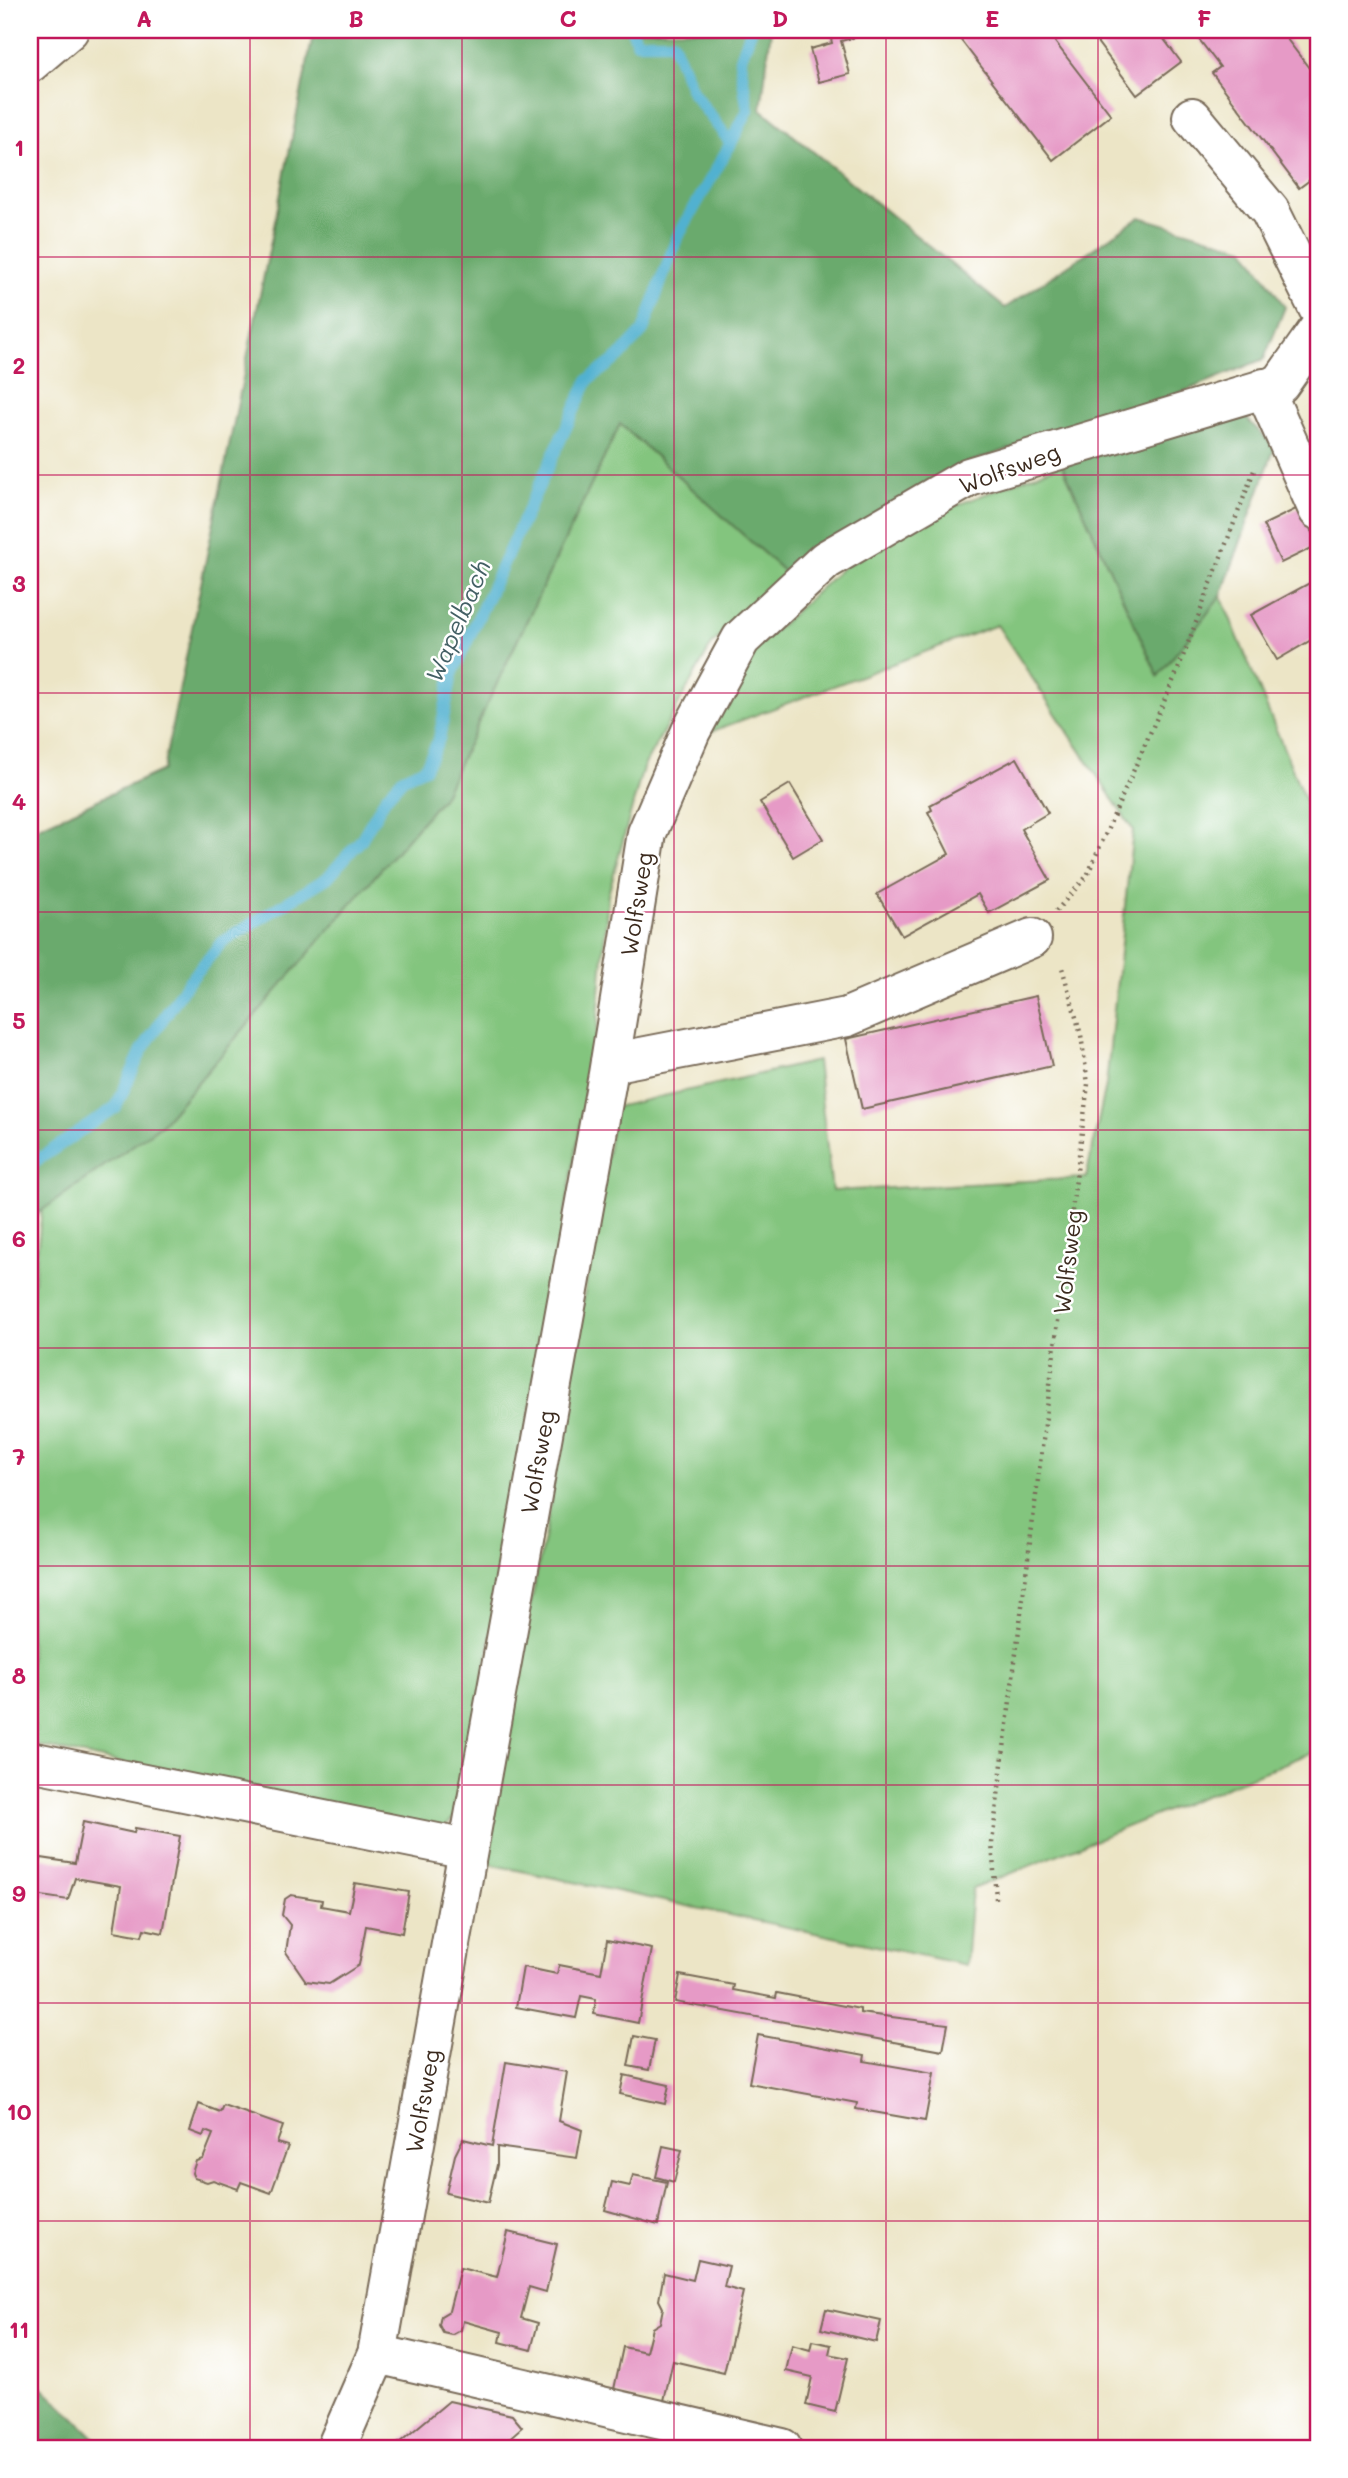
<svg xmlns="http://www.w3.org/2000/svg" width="1348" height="2478" font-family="Mali,sans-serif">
<rect width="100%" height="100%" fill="#fff"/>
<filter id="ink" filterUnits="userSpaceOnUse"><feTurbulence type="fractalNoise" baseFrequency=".0143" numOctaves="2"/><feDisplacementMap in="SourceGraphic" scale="14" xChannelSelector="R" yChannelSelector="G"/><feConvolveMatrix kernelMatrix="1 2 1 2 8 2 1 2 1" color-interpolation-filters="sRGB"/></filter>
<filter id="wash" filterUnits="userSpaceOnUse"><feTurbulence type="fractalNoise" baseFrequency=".00686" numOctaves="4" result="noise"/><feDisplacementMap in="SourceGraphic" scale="28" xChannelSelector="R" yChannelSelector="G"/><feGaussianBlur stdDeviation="1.57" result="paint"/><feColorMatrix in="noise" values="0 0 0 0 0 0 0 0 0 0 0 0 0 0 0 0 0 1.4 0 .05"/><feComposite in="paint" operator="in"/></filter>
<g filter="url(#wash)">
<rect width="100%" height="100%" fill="#ece5c6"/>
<g fill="#83c57e" stroke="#5f784e" stroke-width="2">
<polygon points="620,424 788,575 712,644 643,768 608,895 597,1030 460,1812 442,1829 30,1744 30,1313 42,1210 161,1125 443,797"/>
<polygon points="1062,464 1158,676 1221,596 1307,805 1318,803 1318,1750 972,1889 966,1965 479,1862 547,1523 615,1107 817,1061 832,1191 1086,1178 1106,1085 1133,830 997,625 702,735 756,648 841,569 924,518"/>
</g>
<g fill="#6aaa6d" stroke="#526a46" stroke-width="2">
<polygon points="314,30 771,30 761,109 1005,308 1140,217 1245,248 1285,307 1264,359 1185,391 967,463 788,575 620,424 443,797 161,1125 30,1219 30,831 163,770"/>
<polygon points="1240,412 1275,447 1221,596 1158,676 1062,464"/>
<polygon points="30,2375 105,2448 30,2448"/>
</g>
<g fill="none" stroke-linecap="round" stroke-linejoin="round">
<g stroke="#51b1d0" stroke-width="12">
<polyline points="731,143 748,110 740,61 751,30"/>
<polyline points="30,1165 116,1107 142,1050 185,986 222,942 327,878 361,840 386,797 403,778 425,768 439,739 452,674 588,380 619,357 643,331 677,238 731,143 693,93 672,42 637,42 632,30"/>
</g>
</g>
<g id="blocks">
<g fill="#e69ac6">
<polygon points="829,30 871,30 872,33 841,41 850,74 819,82 810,49 832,43"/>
<polygon points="953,30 1071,30 1055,42 1111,115 1053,160"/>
<polygon points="1088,30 1157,30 1181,62 1137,95"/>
<polygon points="1192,30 1280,30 1318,80 1318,174 1299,188 1212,73 1220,67"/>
<polygon points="1300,507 1318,545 1281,563 1263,525"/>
<polygon points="1315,580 1318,585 1318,650 1313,639 1277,660 1251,615"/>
<polygon points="1017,758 1048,813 1021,829 1050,880 989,913 978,894 902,936 877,894 949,854 928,812 932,810 930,805"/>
<polygon points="790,784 823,839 793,857 760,802"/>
<polygon points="1036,996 1052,1066 862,1109 846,1039"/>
<polygon points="83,1822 134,1833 135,1828 180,1836 163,1933 144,1929 142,1936 114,1931 121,1886 75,1878 68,1900 35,1895 41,1858 75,1863"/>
<polygon points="355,1883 409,1892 402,1933 366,1926 359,1965 329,1984 306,1981 286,1952 290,1925 282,1915 285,1899 291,1895 322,1900 321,1906 349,1911"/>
<polygon points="607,1940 652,1949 638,2023 594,2014 596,1999 581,1996 576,2018 516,2007 523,1967 557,1974 559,1965 601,1973"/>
<polygon points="680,1975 734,1985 733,1990 776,1998 777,1993 860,2009 860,2013 948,2024 943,2051 675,2002"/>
<polygon points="758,2035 865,2055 864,2061 934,2073 925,2121 856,2109 857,2103 749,2083"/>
<polygon points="634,2036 655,2040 649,2070 628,2066"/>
<polygon points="506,2062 567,2072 559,2121 582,2130 577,2158 497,2147 497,2165 488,2203 446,2193 455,2155 463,2139 492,2146"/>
<polygon points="624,2075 669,2085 665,2104 620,2094"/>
<polygon points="199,2104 220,2112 223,2105 283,2126 277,2143 288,2146 271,2193 241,2182 238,2189 213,2180 207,2182 194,2178 192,2173 196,2161 203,2159 213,2134 205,2131 203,2136 190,2131"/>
<polygon points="663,2146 682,2150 674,2182 656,2177"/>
<polygon points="633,2175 667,2182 658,2225 605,2210 612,2182 630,2186"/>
<polygon points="508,2232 557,2244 546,2292 529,2287 521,2318 538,2323 531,2350 500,2342 502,2332 463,2321 461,2330 452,2335 443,2333 439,2325 441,2316 449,2311 460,2268 497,2277"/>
<polygon points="698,2259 729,2266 724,2287 743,2292 724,2373 673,2361 663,2405 613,2394 623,2347 646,2352 652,2328 660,2323 663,2308 659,2300 664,2273 693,2280"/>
<polygon points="826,2309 881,2321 876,2342 821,2329"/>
<polygon points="812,2341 831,2345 829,2354 848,2358 835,2412 806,2405 812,2377 786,2371 792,2345 810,2350"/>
<polygon points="449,2401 512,2415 522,2427 498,2448 393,2448"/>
</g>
</g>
</g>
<g filter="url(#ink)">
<use href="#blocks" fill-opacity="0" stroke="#796b59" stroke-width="2"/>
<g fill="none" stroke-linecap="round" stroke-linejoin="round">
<g stroke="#796b59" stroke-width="42">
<g id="minor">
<polyline points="30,63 69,30"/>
<polyline points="1192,117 1270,211 1318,308"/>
<polyline points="1264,388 1318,510"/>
<polyline points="610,1063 847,1017 1032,938"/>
<polyline points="30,1761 467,1849"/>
<polyline points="377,2354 782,2448"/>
<polyline points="336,2448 377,2354 608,1074 647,833 691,731 741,639 826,560 969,477 1280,384 1318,330"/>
</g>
</g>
<g stroke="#796b59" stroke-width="4.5" stroke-dasharray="2 5" stroke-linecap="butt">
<polyline points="1056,911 1087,876 1177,672 1255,468"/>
<polyline points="996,1899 992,1843 1088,1084 1081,1035 1061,964"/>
</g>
<use href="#minor" stroke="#fff" stroke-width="38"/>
</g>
</g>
<path fill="none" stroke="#c2185b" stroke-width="2" stroke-opacity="0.55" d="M 250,30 L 250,2448M 462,30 L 462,2448M 674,30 L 674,2448M 886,30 L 886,2448M 1098,30 L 1098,2448M 30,257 L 1318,257M 30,475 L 1318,475M 30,693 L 1318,693M 30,912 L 1318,912M 30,1130 L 1318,1130M 30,1348 L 1318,1348M 30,1566 L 1318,1566M 30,1785 L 1318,1785M 30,2003 L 1318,2003M 30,2221 L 1318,2221"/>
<g text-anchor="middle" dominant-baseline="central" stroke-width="5" stroke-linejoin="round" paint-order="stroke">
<g font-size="23" fill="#3b2a1e" stroke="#fff">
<text transform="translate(1009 468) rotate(-20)">Wolfsweg</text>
<text transform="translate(636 904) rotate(-81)">Wolfsweg</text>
<text transform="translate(1067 1262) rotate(-83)">Wolfsweg</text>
<text transform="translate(537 1462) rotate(-80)">Wolfsweg</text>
<text transform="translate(422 2101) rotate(-80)">Wolfsweg</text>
</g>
<g font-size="24" font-style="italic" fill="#446065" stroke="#fff">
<text transform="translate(457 621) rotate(-67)">Wapelbach</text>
</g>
</g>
<rect width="1348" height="2478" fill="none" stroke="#fff" stroke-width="77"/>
<rect x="38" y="38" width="1272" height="2402" fill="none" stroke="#c2185b" stroke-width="2.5"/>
<g font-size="23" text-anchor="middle" font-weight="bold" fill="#c2185b">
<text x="144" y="27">A</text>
<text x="356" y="27">B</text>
<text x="568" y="27">C</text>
<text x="780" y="27">D</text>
<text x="992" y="27">E</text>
<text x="1204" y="27">F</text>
<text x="19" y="156">1</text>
<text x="19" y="374">2</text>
<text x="19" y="592">3</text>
<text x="19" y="810">4</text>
<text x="19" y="1029">5</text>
<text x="19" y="1247">6</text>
<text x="19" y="1465">7</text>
<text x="19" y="1684">8</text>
<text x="19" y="1902">9</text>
<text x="19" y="2120">10</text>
<text x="19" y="2338">11</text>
</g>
</svg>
